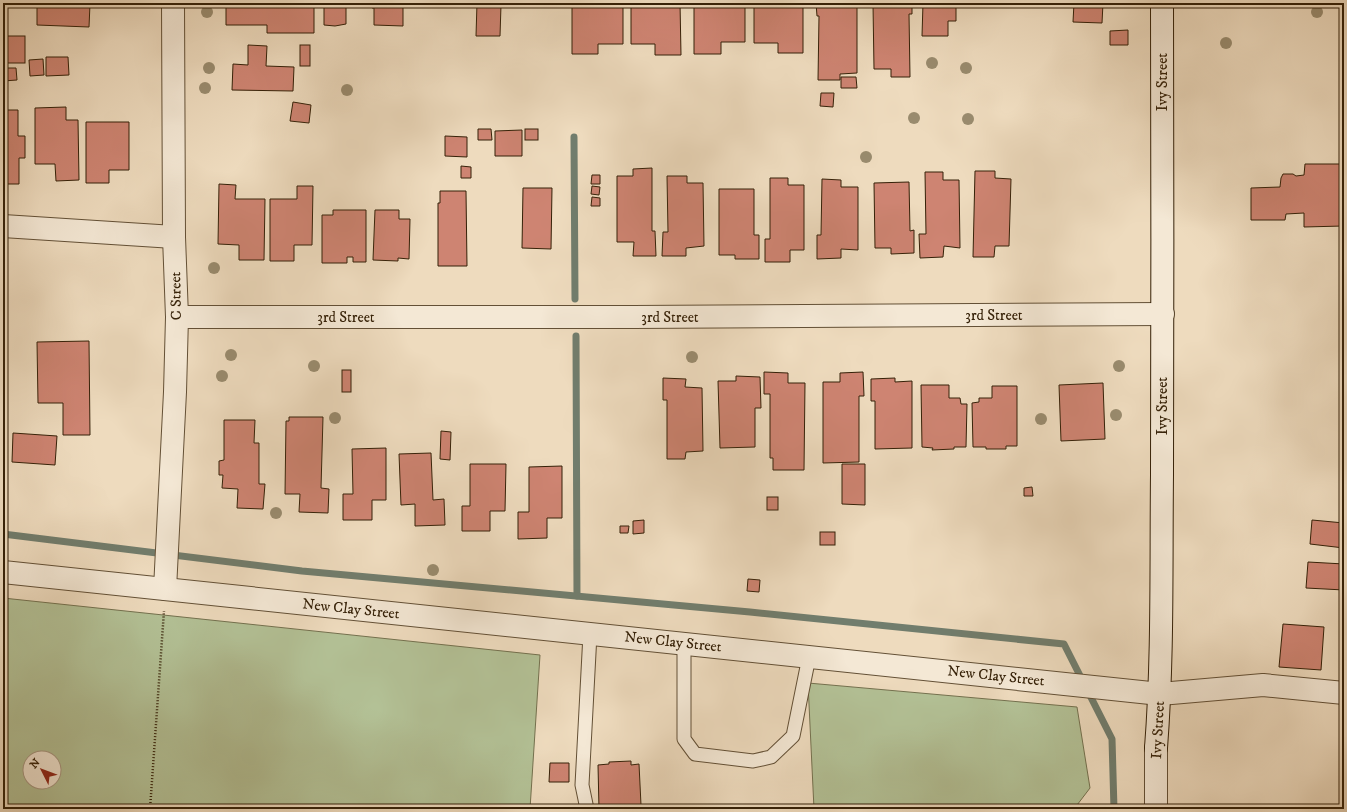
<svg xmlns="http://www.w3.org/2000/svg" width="1347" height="812" font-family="'IM FELL DW Pica',serif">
<rect width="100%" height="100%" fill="#eedbbe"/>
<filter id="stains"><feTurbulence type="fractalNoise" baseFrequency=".005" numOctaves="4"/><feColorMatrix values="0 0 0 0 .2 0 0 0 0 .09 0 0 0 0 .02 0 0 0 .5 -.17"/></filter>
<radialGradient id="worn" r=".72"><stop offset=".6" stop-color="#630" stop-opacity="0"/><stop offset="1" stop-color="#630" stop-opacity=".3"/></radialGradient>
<g fill="#b3c196" stroke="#74714f" fill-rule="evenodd">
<path d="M 3,598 L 540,655 L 530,809 L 3,809 ZM 30,758 L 54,758 L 54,782 L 30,782 Z"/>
<polygon points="808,683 1077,707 1090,788 1074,809 814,809"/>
</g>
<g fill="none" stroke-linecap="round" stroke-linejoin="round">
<g stroke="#717d6d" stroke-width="7">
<polyline points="574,137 575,299"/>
<polyline points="576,336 577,596"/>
<polyline points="3,534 302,571 750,612 1064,644 1112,739 1114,809"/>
</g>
</g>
<g fill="#ce8472" stroke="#352108">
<polygon points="37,3 90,4 89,27 37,25"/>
<polygon points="226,3 293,3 294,6 314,5 314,33 267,33 267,25 226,25"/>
<polygon points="324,3 346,3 346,24 335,26 324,25"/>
<polygon points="372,3 412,3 412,6 403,5 403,26 374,25 374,8 372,8"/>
<polygon points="477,3 520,3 520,5 501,5 500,36 476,36"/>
<polygon points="572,3 599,3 599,7 623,7 623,44 598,44 598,54 572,54"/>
<polygon points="653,3 680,3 681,55 655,55 655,44 631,44 631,7 653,6"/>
<polygon points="694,3 722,3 722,7 745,7 745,42 721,42 721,54 694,54"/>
<polygon points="777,3 803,3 803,53 778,53 778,43 754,43 754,5 777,5"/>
<polygon points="816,3 857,4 857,73 840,74 840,80 818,80 819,16 817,16"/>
<polygon points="889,3 912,3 912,14 909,14 910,77 891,77 891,69 874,69 873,4"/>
<polygon points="923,3 956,3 956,21 948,21 948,36 922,36"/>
<polygon points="1074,3 1103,3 1102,23 1073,22"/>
<polygon points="1128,30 1128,45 1110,45 1110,31"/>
<rect x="3" y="36" width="22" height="27"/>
<polygon points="248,45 267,46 266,66 294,67 293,91 232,90 233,64 248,65"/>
<rect x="300" y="45" width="10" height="21"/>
<polygon points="46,57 68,57 69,75 46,76"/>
<polygon points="43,59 44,75 30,76 29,60"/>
<polygon points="3,68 16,68 17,80 3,81"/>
<polygon points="841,77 856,77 857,88 841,88"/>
<polygon points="821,93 834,93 833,107 820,106"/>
<polygon points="293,102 311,105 309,123 290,121"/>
<polygon points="66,107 66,120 78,120 79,180 56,181 55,164 35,164 35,108"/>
<polygon points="3,110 18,110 18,136 25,136 25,158 19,158 19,184 3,184"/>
<polygon points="86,122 129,122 129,170 109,170 109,183 86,183"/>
<polygon points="478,129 491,129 492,140 478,140"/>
<rect x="525" y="129" width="13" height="11"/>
<polygon points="522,130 522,156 495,156 495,131"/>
<polygon points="445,136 467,137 467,157 445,156"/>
<polygon points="1305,164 1344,164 1343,226 1304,227 1304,213 1286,214 1285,220 1251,220 1251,188 1280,187 1281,178 1283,174 1293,174 1296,176 1304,175"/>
<polygon points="461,166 471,167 471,178 461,178"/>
<polygon points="652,168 652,231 655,231 656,256 633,256 634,242 617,242 617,176 633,176 633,169"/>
<polygon points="975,171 995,171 995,178 1011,179 1009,246 995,246 994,257 973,257"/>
<polygon points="925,172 943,172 943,180 959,180 960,248 944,246 943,257 920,258 919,234 926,234"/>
<polygon points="592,175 600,175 600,184 591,184"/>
<polygon points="667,176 687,176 687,183 703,183 704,246 686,248 686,256 662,256 663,232 668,232"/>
<polygon points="770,178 788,178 788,185 804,185 804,250 790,250 790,262 765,262 765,239 770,239"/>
<polygon points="822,179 841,180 841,187 858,187 858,250 841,249 841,258 817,259 817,235 821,235"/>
<polygon points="909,182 910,231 914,230 914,253 891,254 891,248 875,248 874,183"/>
<polygon points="219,184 236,185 235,199 265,199 264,260 239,260 239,245 218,244"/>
<polygon points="297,186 313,186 312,245 294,245 294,261 270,261 270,199 297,199"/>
<polygon points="592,186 600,187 599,195 591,194"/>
<polygon points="523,188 552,188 551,249 522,248"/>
<polygon points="719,189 754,189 754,235 759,235 759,259 735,259 735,255 719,255"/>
<polygon points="440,191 466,191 467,266 438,266 438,203 440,203"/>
<polygon points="592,197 600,198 600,206 591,206"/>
<polygon points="333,210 366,210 366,262 353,262 353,257 347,257 347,263 322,263 322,215 333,215"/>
<polygon points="375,210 399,210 399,219 410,219 409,259 398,258 398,261 373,260"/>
<polygon points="89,341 90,435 63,435 63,403 38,403 37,342"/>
<rect x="342" y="370" width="9" height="22"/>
<polygon points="764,372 788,373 788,383 805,383 804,470 773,470 773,458 770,458 770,394 764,394"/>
<polygon points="863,372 864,396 859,396 859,462 823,463 823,382 840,382 840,373"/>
<polygon points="736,376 760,377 761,408 755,408 755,447 720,448 718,381 736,381"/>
<polygon points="663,378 686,379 685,387 702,388 703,451 686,452 685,459 667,459 667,400 663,400"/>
<polygon points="895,378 895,382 912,381 912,448 875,449 875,401 871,401 871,379"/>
<polygon points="1103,383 1105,439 1061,441 1059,385"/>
<polygon points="921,385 949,385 949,398 960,398 961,404 967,404 966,447 954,447 954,449 932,450 933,448 922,447"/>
<polygon points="992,386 1017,386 1017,446 1006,446 1006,449 986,449 986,447 973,447 972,403 979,402 979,398 992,398"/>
<polygon points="289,417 323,417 321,488 329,489 328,513 299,512 300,494 285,494 286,421 289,421"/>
<polygon points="224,420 255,420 254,443 259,443 259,484 265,484 263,509 237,508 238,489 222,488 223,475 219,475 219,461 224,460"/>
<polygon points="441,431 451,432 450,460 440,459"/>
<polygon points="13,433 57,436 55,465 12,462"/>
<polygon points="386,448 386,500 372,500 372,520 343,520 343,494 353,494 352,449"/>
<polygon points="431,453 433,500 444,499 445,525 415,526 415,504 401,505 399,454"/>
<polygon points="470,464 506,464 505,511 490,511 490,531 462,531 462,506 470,506"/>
<polygon points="842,464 865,464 865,505 842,504"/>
<polygon points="562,466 562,518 547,518 547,538 518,539 518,512 529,512 529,467"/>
<polygon points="1032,487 1033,496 1024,496 1024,488"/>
<rect x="767" y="497" width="11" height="13"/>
<polygon points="644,520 644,533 633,534 633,521"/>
<polygon points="1312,520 1344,523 1344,548 1310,544"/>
<polygon points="620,526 629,526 628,533 620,533"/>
<rect x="820" y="532" width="15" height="13"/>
<polygon points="1308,562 1344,564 1344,590 1306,588"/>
<polygon points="748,579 760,580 759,592 747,591"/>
<polygon points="1283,624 1324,627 1321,670 1279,667"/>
<polygon points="631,761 631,765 639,764 641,805 630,805 630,809 599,809 598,765 609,764 609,762"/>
<polygon points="550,763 569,763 569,782 549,782"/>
<rect x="695" y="808" width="26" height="1"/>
</g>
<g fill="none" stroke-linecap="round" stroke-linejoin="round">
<g stroke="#635036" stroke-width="15">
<g id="lane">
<polyline points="684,644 684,739 695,754 753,761 771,757 793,736 809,657"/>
<polyline points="587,809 582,785 590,634"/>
</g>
</g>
<g stroke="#635036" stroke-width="24">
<g id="street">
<polyline points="3,226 174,237"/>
<polyline points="177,317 633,317 1163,314"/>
<polyline points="3,572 1160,694 1263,685 1344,693"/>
<polyline points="165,589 175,392 177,317 174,237 173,3"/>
<polyline points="1156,748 1156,809"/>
</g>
</g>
<g stroke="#352108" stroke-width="24">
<path id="secondary" d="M 1156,748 C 1163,657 1161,566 1162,475 C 1163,318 1162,160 1162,3"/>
</g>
<polyline stroke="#352108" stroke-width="2.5" stroke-dasharray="1 2" stroke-linecap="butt" points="150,809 164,611"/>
<use href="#lane" stroke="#f4e8d5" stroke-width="13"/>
<use href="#street" stroke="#f4e8d5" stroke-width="22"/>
<use href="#secondary" stroke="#f4e8d5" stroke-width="22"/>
</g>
<g fill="#998b6e">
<circle cx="207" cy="12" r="6"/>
<circle cx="1317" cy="12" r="6"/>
<circle cx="1226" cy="43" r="6"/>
<circle cx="932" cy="63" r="6"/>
<circle cx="209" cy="68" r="6"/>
<circle cx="966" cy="68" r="6"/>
<circle cx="205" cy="88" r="6"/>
<circle cx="347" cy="90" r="6"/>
<circle cx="914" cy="118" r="6"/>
<circle cx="968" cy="119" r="6"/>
<circle cx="866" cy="157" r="6"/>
<circle cx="214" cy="268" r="6"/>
<circle cx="231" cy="355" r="6"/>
<circle cx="692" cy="357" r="6"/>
<circle cx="314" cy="366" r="6"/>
<circle cx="1119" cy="366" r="6"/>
<circle cx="222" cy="376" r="6"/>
<circle cx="1116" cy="415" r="6"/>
<circle cx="335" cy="418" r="6"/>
<circle cx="1041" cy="419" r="6"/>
<circle cx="276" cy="513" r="6"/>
<circle cx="433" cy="570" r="6"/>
</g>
<g text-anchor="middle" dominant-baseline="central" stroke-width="3" stroke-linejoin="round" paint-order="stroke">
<g font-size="15" fill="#352108" stroke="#f4e8d5">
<text transform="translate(1162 82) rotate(-90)">Ivy Street</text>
<text transform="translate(176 296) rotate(-91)">C Street</text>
<text x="994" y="315">3rd Street</text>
<text x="346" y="317">3rd Street</text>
<text x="670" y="317">3rd Street</text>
<text transform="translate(1162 406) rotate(-90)">Ivy Street</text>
<text transform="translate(351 609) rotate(6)">New Clay Street</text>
<text transform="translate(673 642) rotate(6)">New Clay Street</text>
<text transform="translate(996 676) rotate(6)">New Clay Street</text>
<text transform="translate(1158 730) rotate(-87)">Ivy Street</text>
</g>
</g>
<rect width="1347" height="812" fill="none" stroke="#eedbbe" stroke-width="16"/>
<rect x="4" y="4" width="1339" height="804" fill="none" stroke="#352108" stroke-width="2"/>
<rect x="8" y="8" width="1331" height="796" fill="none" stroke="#352108"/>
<g transform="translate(42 770) rotate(312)"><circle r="19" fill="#f4e8d5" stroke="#a89883"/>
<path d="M0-3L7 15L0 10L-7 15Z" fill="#8f2418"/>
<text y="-6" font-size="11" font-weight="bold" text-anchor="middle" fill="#352108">N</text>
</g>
<rect width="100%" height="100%" filter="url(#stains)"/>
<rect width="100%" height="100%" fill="url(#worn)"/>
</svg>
